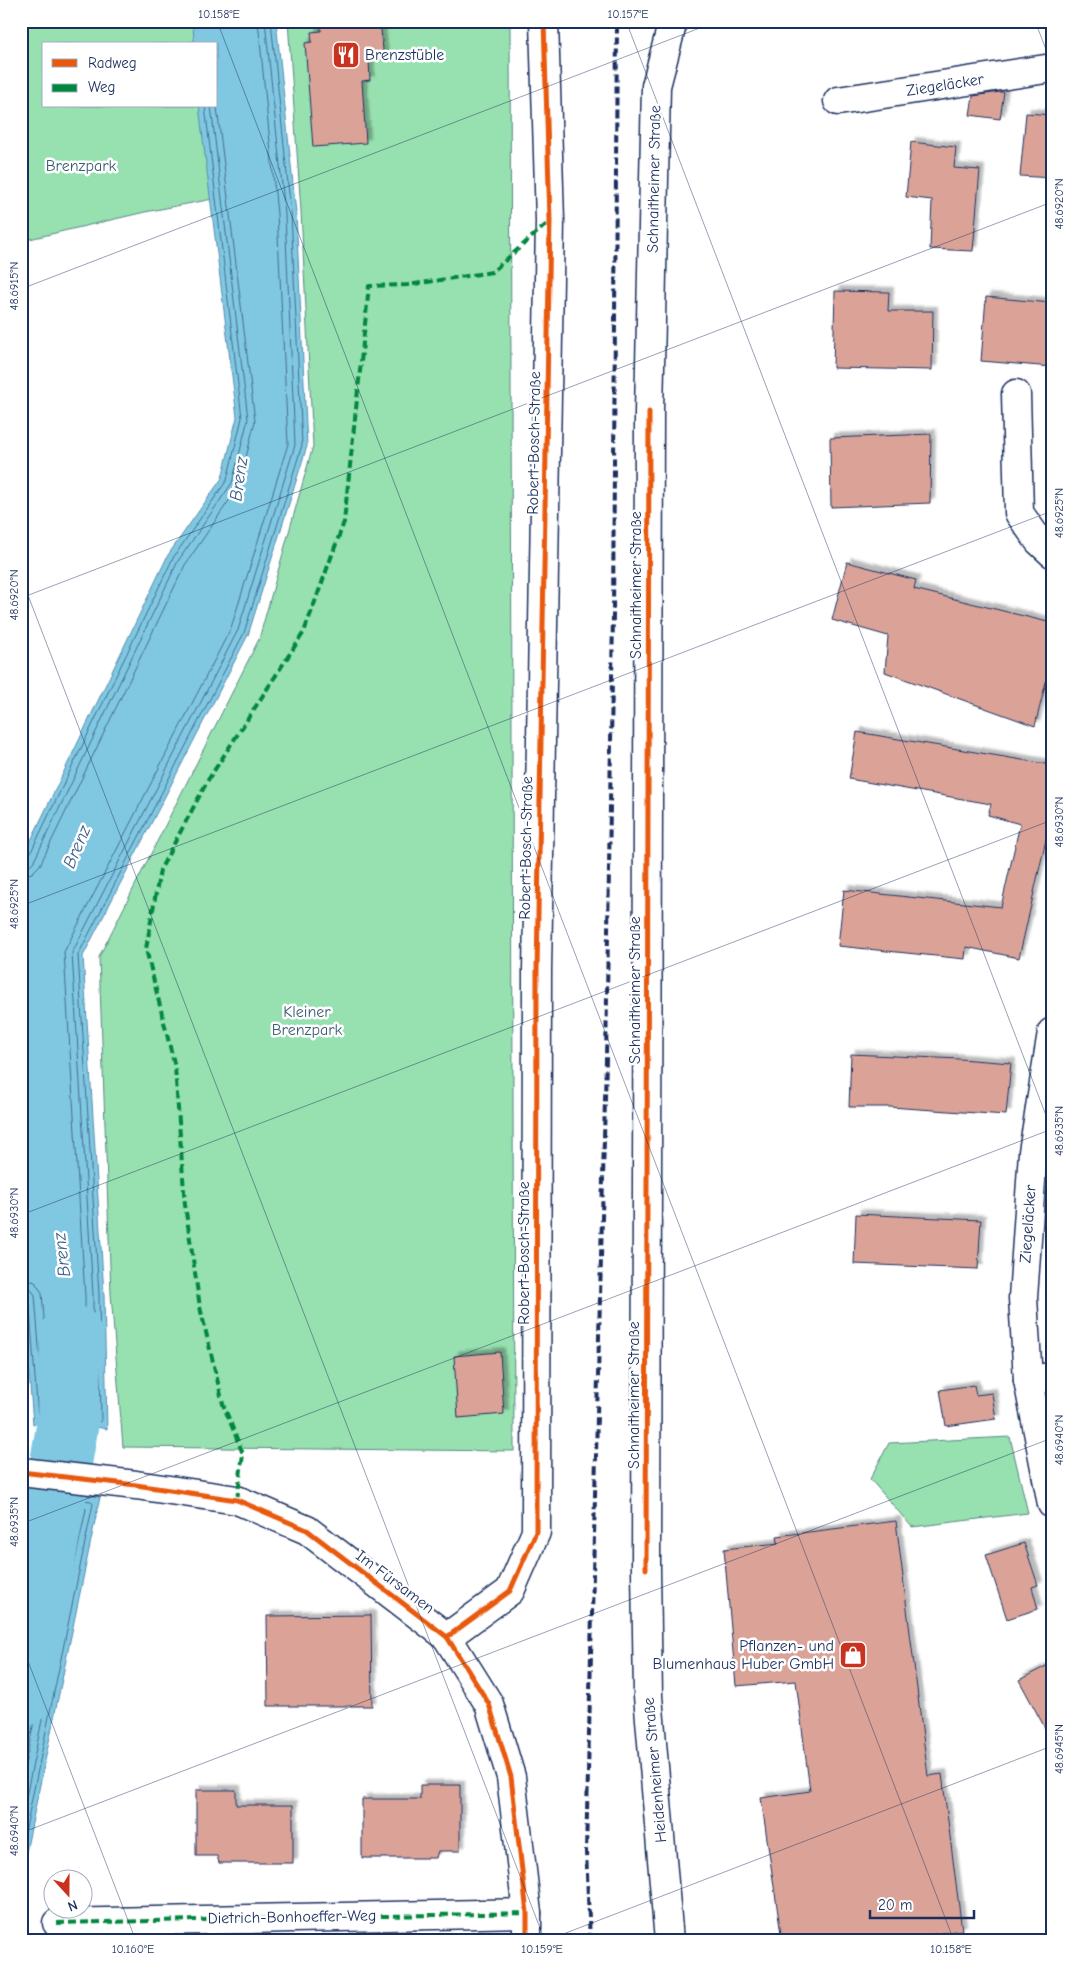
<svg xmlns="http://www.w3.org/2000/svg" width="1073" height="1962" font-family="'Comic Neue',sans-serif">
<defs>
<filter id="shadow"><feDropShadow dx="4.5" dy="-4.5" stdDeviation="1" flood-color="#0004"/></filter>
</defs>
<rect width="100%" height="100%" fill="#fff"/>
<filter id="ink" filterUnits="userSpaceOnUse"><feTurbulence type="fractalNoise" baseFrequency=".02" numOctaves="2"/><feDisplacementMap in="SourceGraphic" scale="10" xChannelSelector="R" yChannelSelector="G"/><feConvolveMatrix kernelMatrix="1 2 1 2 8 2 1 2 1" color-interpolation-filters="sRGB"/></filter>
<g filter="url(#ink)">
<g fill="#97e0af" stroke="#598886">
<polygon points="21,21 199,21 201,44 44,44 44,106 208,106 218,198 145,212 21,241"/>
<polygon points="288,21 510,21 514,1451 123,1447 111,1294 99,957 259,639 313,446 301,211"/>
<polygon points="1010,1437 1028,1513 912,1527 870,1479 889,1443"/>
<polygon points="103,1935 103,1941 59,1941 60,1936"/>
</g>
<g fill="#80c8e1" stroke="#588bad">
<polygon points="193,21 276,21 296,213 307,446 248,635 83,956 104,1295 107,1429 68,1422 33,1424 21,1270 21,861 168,555 222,478 237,417 199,106 216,106 216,44 194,44"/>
<polygon points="25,1488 100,1497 21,1876 21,1509"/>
</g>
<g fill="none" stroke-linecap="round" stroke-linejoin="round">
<g stroke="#436c92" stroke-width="1">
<polyline points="21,862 28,858 173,558 227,480 242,418 205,106"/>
<polyline points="21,868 28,867 34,861 178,561 232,483 248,419 211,106"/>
<polyline points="21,876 32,873 40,865 185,565 239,486 255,421 216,99"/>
<polyline points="21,1278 35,1282 42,1293 51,1403 86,1406 85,1296 64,952 231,628 288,444 277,214 258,21"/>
<polyline points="21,1285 30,1288 35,1295 44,1411 46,1412 69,1410 94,1415 93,1295 72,953 238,630 295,445 285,214 265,21"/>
<polyline points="21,1291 26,1293 29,1297 38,1418 68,1417 101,1422 99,1295 78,955 244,633 302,445 291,213 271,21"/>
<polyline points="21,1500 26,1499 31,1494 91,1501 93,1504 21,1852"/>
<polyline points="21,1506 28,1505 34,1500 84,1506 86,1509 21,1821"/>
<polyline points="21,1514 30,1512 37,1508 75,1513 77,1515 21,1784"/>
</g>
<polyline stroke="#80c8e1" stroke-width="62" points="21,1696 68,1422 71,1335"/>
</g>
<g fill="#dba397" stroke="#1b2f5e" filter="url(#shadow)">
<polygon points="321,21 380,21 384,59 369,60 370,80 362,81 366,143 313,147 305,43 312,42 311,32 321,31"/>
<polygon points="1000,92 1004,92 1000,119 970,115 973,96"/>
<polygon points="1026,113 1052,115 1052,178 1020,176"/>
<polygon points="911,142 956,147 954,168 980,170 973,251 930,249 932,200 906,197"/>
<polygon points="835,291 889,292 888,311 933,311 932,370 833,368"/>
<polygon points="986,297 1052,303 1052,367 981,361"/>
<polygon points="931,434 930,503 831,507 830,438"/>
<polygon points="847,562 916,580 914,589 1052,623 1052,658 1035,726 885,672 888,636 832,620"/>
<polygon points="857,732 1052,765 1052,832 1048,831 1019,958 966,947 965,959 838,946 844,890 1001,907 1020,824 988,815 991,804 849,779"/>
<polygon points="851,1054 960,1059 1011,1063 1006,1115 890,1107 849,1107"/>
<polygon points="856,1214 981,1220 978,1269 854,1264"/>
<polygon points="500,1352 504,1414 458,1418 454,1356"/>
<polygon points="974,1385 976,1395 992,1393 996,1419 946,1426 940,1390"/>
<polygon points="896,1521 928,1776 942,1774 962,1930 887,1941 782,1941 761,1798 810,1791 796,1681 736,1686 724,1549 778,1543 777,1536"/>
<polygon points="1024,1543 1038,1585 1032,1587 1038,1609 1007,1619 986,1555"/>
<polygon points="371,1615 372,1706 268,1706 267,1616"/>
<polygon points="1052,1663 1052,1741 1019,1680"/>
<polygon points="420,1785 460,1785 460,1851 438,1851 436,1858 362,1858 362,1799 420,1799"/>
<polygon points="196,1790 236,1790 236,1805 293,1805 293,1863 219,1863 217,1856 196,1856"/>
</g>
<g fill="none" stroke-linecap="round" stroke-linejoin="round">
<g stroke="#1b2f5e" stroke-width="31">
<g id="minor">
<polyline points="838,101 1052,68"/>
<polyline points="1016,394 1019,513 1039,541 1052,553"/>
<polyline points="1052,1032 1033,1152 1023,1298 1028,1380 1052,1504"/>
<polyline points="1028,1380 1052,1377"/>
<polyline points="21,1472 136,1485 237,1500 307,1530 447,1637 489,1704 511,1777 527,1913 527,1941"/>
<polyline points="447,1637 510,1591 536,1532 537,971 550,221 544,21"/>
<polyline points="57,1923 527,1913"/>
<polyline points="669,1941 648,1696 646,1569 649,412 656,86 673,21"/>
</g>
</g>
<use href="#minor" stroke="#fff" stroke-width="28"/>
<polyline stroke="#1b2f5e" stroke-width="4" stroke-dasharray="8 4" stroke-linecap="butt" points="590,1941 586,1852 606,1059 613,615 617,21"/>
<g stroke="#00873e" stroke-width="4" stroke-dasharray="8 4" stroke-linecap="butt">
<polyline points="237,1500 243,1454 223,1404 200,1307 185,1205 175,1067 146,949 160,870 208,780 304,632 344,522 369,286 408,285 492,272 550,221"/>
<polyline points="57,1923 527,1913"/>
</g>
<g stroke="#fff" stroke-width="8">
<g id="cycleway">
<polyline points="21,1472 136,1485 237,1500 307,1530 447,1637 489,1704 511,1777 527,1913 527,1941"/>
<polyline points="646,1569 649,412"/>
<polyline points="447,1637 510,1591 536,1532 537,971 550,221 544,21"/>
</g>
</g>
<use href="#cycleway" stroke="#e8590c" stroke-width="5"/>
</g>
</g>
<path fill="none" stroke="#1b2f5e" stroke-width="1" stroke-opacity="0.45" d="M 217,21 L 954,1941M 626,21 L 1052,1131M 1035,21 L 1052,65M 21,289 L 718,21M 21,577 L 545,1941M 21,598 L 1052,202M 21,906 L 1052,511M 21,1215 L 1052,820M 21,1524 L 1052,1129M 21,1643 L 136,1941M 21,1833 L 1052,1438M 545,1941 L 1052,1746"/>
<defs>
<g id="restaurant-square" transform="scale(1.4375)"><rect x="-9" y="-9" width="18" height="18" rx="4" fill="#c8321e" stroke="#fff"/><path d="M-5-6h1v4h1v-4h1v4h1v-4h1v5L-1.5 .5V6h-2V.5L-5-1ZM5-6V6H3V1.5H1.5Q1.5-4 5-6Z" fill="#fff"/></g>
<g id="shop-square" transform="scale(1.4375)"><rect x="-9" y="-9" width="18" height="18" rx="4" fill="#c8321e" stroke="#fff"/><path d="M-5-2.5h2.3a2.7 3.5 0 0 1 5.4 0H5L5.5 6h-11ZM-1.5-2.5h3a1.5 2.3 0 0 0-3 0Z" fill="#fff"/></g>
</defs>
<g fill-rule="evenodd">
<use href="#restaurant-square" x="346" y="55"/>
<use href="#shop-square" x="853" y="1655"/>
</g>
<g text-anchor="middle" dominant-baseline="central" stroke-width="5" stroke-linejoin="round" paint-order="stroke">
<g font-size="16" fill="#1b2f5e" stroke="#fff" text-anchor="start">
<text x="365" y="55">Brenzstüble</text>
<text x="834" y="1646" text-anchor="end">Pflanzen- und<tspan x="834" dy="18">Blumenhaus Huber GmbH</tspan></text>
</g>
<g font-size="16" fill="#1b2f5e" stroke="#fff">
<text transform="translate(945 85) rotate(-9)">Ziegeläcker</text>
<text transform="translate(654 179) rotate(-89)">Schnaitheimer Straße</text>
<text transform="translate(534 443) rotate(-89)">Robert-Bosch-Straße</text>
<text transform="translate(636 585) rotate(-90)">Schnaitheimer Straße</text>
<text transform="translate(526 848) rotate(-89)">Robert-Bosch-Straße</text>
<text transform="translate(635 990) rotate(-90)">Schnaitheimer Straße</text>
<text transform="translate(1028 1224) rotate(-86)">Ziegeläcker</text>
<text transform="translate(524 1253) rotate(-90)">Robert-Bosch-Straße</text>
<text transform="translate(634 1395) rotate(-90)">Schnaitheimer Straße</text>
<text transform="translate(395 1582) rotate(37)">Im Fürsamen</text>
<text transform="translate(655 1770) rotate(-95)">Heidenheimer Straße</text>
<text transform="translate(292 1917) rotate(-1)">Dietrich-Bonhoeffer-Weg</text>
</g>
<g font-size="16" fill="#3a5b72" stroke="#fff">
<text x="81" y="166">Brenzpark</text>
<text x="307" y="1012">Kleiner<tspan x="307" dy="18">Brenzpark</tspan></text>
</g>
<g font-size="18" font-style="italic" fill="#395d85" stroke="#fff">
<text transform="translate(239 479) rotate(-82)">Brenz</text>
<text transform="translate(77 847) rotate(-67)">Brenz</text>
<text transform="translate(62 1255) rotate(-97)">Brenz</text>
</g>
</g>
<rect width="1073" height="1962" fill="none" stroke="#fff" stroke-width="55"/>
<rect x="42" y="42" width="175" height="65" fill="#ffffff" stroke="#a4acbf"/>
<rect x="52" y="59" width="25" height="8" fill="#e8590c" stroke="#a4acbf"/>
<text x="88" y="68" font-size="15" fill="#1b2f5e">Radweg</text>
<rect x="52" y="84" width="25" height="8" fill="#00873e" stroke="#a4acbf"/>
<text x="88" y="92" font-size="15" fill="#1b2f5e">Weg</text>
<g transform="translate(68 1894) rotate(159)"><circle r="24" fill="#ffffff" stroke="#a4acbf"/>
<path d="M0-4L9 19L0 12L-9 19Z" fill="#c8321e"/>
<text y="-8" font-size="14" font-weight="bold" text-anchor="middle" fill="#1b2f5e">N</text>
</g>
<path d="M870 1910v8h104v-8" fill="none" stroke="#1b2f5e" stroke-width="2.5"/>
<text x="878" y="1910" font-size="15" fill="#1b2f5e" stroke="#ffffff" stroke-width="4" paint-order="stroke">20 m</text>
<rect x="28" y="28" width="1018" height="1906" fill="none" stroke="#1b2f5e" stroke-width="2"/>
<g font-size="12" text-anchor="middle" fill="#1b2f5e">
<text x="219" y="18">10.158°E</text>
<text x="628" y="18">10.157°E</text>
<text transform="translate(1059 204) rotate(-90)" y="4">48.6920°N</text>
<text transform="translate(14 286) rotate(-90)" y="4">48.6915°N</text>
<text transform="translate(1059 513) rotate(-90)" y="4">48.6925°N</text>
<text transform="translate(14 595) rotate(-90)" y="4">48.6920°N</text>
<text transform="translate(1059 822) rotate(-90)" y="4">48.6930°N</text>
<text transform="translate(14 904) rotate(-90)" y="4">48.6925°N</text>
<text transform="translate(1059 1131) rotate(-90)" y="4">48.6935°N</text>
<text transform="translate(14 1213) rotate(-90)" y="4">48.6930°N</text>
<text transform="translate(1059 1440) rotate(-90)" y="4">48.6940°N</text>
<text transform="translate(14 1522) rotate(-90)" y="4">48.6935°N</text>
<text transform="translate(1059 1749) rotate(-90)" y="4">48.6945°N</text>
<text transform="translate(14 1831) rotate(-90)" y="4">48.6940°N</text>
<text x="133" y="1953">10.160°E</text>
<text x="542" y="1953">10.159°E</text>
<text x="951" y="1953">10.158°E</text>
</g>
</svg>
